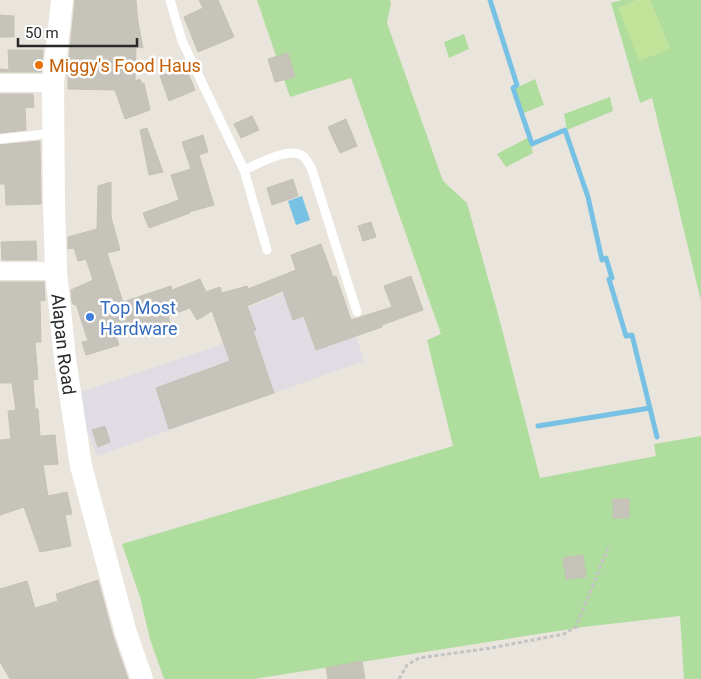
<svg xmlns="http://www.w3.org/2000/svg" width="701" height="679" font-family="Roboto,sans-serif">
<rect width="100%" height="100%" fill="#eae5dc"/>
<polygon fill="#dfdce3" points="336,276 364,361 97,456 84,423 81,392 223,344 225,317 284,293"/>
<g fill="#afdd9d">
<polygon points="257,0 390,0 391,3 387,23 443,181 467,203 498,314 540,478 656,456 654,444 701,436 701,679 684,679 680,616 583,627 254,679 164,679 150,639 140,597 122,544 453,446 427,340 441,334 351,78 290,97"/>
<polygon points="622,0 638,0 618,8 670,49 650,0 701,0 701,301 652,98 640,103 611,3"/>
<polygon points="464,34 469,49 449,58 444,42"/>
<polygon points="535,79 544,105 521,114 512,90"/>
<polygon points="610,97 613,111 567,130 564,114"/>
<polygon points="529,137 533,153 506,167 497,154"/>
</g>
<polygon fill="#c0e399" points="638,0 650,0 670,49 639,61 618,8"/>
<polygon fill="#77c1e4" points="302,196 310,220 296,225 288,201"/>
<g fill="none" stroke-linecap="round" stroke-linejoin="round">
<g stroke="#77c1e4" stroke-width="5">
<polyline points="490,0 517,85 513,88 532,144 565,130 588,197 602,260 606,258 612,278 609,279 626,336 632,335 657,437"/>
<polyline points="538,426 650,408"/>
</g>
</g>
<g fill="#c6c3bb" stroke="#c5c1b6">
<polygon points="75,0 136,0 138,22 143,48 136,47 135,81 140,79 142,84 144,83 150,110 125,119 115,90 68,89 68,68"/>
<polygon points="199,0 218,0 234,37 198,52 184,17 203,8"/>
<polygon points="0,15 14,16 14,37 0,37"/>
<polygon points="8,50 43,50 41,72 0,72 0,69 9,70"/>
<polygon points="288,53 295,77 275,82 268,59"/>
<polygon points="185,66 195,90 169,101 160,76"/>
<polygon points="0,94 33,94 34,107 25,108 26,130 0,133"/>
<polygon points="252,116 259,130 241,138 234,124"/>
<polygon points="346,119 357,146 340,153 328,127"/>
<polygon points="147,128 163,172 149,175 140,130"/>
<polygon points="203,135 208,152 199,155 214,205 189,212 190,213 149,228 143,213 179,200 171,175 191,169 182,142"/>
<polygon points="40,141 41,204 6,205 5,184 0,184 0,145"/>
<polygon points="293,179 298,196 272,205 267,188"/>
<polygon points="111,182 111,217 120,250 107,253 123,302 171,286 172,290 200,279 206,292 220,287 222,293 247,286 248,289 296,270 291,255 321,244 333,277 336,276 351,320 392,307 384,286 411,276 423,310 382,325 382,327 316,350 304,316 293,320 283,291 247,306 256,330 253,331 274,393 169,429 156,388 230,361 212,311 197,320 190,308 168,316 172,329 145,337 142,327 116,336 119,345 86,355 82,342 88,341 76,304 74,305 72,302 71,290 93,280 86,259 78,261 74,248 68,249 68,237 97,229 98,186"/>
<polygon points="371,222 376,237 363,241 358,226"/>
<polygon points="36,241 37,260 2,260 1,242"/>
<polygon points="0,282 44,282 45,301 40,300 41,342 35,342 38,379 33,380 35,409 38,409 40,436 55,435 58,464 43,465 48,496 67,492 72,514 65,515 71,546 40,552 24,507 0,515 0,440 11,439 8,411 16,410 12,383 0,383"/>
<polygon points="105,426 110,442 98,447 92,430"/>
<rect x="613" y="499" width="16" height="19"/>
<polygon points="583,555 586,577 566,579 563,558"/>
<polygon points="98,580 113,636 128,679 10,679 0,662 0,589 27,581 35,608 58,601 56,594"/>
<polygon points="362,661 365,679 328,679 326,668"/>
</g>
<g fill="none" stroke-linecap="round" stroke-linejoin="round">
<polyline stroke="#c3c3c3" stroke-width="3" stroke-dasharray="4 2.5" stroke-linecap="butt" points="399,679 407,665 419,658 491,648 564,634 576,627 608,548"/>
<g stroke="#fff" stroke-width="9">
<polyline points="170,0 182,41 244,170 267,250"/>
<polyline points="0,139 54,133"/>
<path d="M 244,170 C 258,164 290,146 303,156 C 307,159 310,166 312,170 L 357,312"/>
</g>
<g stroke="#fff" stroke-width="18">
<polyline points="0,83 53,83"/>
<polyline points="0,271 56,271"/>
</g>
<path stroke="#fff" stroke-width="22" id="s1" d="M 62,0 L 53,83 L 54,205 L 56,271 L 65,359 L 81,466 L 126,633 L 142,679"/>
</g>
<circle fill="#e8710a" stroke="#fff" stroke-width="2" cx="39" cy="65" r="5"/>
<circle fill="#3f7fe0" stroke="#fff" stroke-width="2" cx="90" cy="317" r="5"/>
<g text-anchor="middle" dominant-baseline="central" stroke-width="5" stroke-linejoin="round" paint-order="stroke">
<g font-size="18" fill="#c56008" stroke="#fff" text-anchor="start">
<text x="49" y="65">Miggy's Food Haus</text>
</g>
<g font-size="18" fill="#366cbe" stroke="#fff" text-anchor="start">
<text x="100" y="307">Top Most<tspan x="100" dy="21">Hardware</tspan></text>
</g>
<g font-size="18" fill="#292929" stroke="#fff">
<text stroke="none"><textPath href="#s1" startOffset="345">Alapan Road</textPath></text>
</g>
</g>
<path d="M18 38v8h119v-8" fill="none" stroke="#292929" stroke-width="2.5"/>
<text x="25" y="38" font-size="15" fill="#292929" stroke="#ffffff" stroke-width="4" paint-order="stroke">50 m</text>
</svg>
